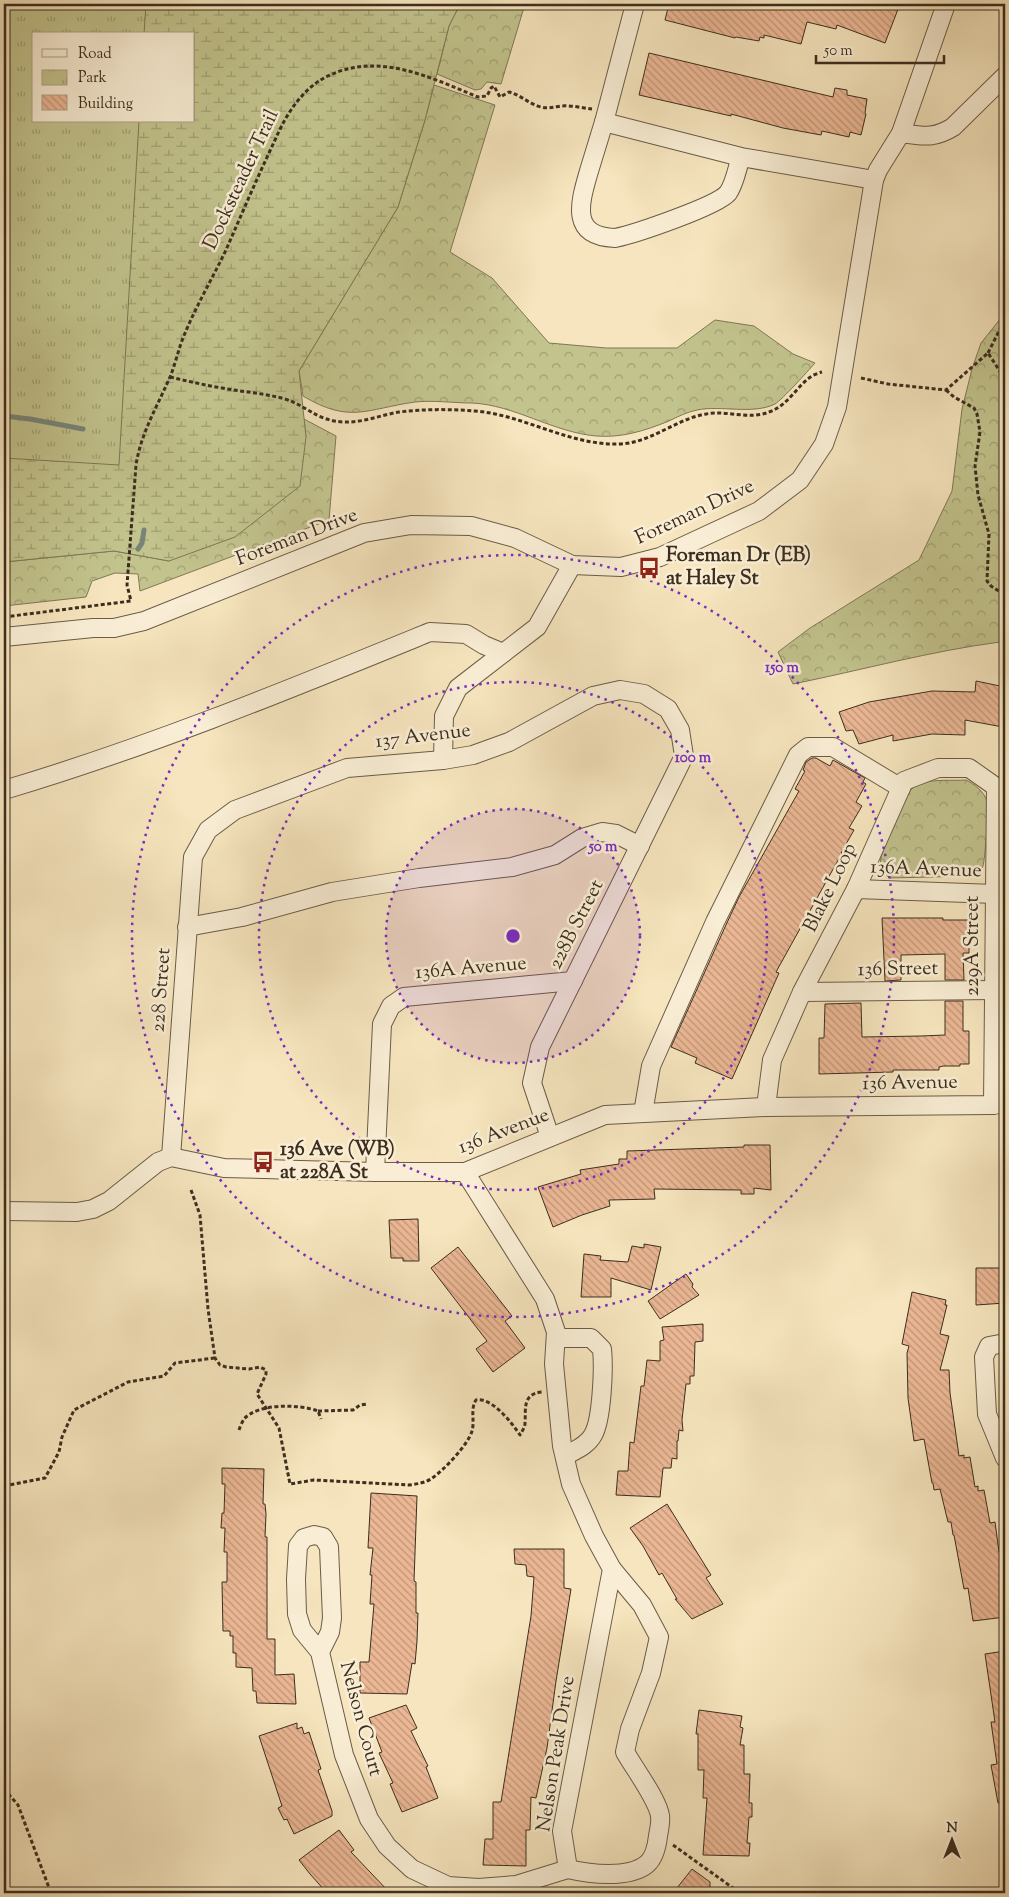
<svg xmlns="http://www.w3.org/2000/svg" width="1009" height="1897" font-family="'Sorts Mill Goudy',serif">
<defs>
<pattern id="forest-crowns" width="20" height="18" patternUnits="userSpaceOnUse" patternTransform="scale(1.25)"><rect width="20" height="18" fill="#c2c38d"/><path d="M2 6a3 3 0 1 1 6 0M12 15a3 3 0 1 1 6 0" fill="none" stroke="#9f9f73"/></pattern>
<pattern id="wetland-marsh" width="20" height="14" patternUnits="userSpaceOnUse" patternTransform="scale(1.25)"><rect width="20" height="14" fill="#c2c38d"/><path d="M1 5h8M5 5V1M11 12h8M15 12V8" fill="none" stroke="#9f9f73"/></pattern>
<pattern id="park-tufts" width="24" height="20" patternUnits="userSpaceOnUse" patternTransform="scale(1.25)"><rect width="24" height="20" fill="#c2c38d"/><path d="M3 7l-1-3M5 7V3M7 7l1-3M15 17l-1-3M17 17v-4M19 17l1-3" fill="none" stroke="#9f9f73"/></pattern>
<pattern id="building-back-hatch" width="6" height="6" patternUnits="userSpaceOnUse" patternTransform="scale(1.25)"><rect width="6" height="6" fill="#ebb794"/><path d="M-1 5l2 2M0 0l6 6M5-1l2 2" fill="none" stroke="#c09578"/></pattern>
</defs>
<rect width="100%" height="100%" fill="#f6e5be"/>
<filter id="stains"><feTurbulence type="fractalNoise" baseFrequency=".004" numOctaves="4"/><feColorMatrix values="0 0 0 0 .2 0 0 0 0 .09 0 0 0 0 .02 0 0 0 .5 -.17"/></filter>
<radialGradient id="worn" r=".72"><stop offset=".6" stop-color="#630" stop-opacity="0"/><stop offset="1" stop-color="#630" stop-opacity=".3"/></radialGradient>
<g fill="url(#forest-crowns)" stroke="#7f7856">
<polygon points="460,4 525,4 501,84 487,82 481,89 475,90 437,74 449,26"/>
<path d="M 434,85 L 495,105 L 450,252 L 492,278 L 549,343 L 606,348 L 677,348 L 715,320 L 754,326 L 793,354 L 815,363 C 807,372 783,399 775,404 C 753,415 721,405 697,410 C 687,412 677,417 669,421 C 644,431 622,438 596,436 C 552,432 515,405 472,403 C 454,403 433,400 415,402 C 366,409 350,424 303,396 L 299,371 L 398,207 L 425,120 Z"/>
<path d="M 1005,313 L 1005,636 L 1000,642 C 931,651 862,670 793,684 L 778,652 L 810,628 L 919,560 L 952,491 L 962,409 L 972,369 L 981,343 Z"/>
<polygon points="304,419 336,436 329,520 140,591 138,574 115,573 92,581 86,597 4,606 4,562 114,551 169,561 306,437"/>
<path d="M 966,780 C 974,784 985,792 987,802 C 989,807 985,860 983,866 C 981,871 976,873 972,876 L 889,878 L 880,866 L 881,857 C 888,837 900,788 922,783 C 935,779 952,781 966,780 Z"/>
</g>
<path fill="url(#wetland-marsh)" stroke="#7f7856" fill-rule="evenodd" d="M 4,4 L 460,4 L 449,26 L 425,120 L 398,207 L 299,371 L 306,437 L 300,486 L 235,537 L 169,561 L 114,551 L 4,562 ZM 34,34 L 194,34 L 194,121 L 34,121 Z"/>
<polygon fill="url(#park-tufts)" stroke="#7f7856" points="4,4 146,4 144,34 34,34 34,121 139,121 119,465 4,458"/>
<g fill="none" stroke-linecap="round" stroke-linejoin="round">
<g stroke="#768578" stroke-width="5">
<polyline points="4,416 30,419 83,429"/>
<polyline points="138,549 142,543 144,530"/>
</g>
</g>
<g fill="url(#building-back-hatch)" stroke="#3c2e1f">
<polygon points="669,4 900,4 885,43 837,25 836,29 807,22 801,44 764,35 764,38 760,37 759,41 736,37 735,38 665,20"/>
<polygon points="649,53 833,97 835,88 847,90 847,95 867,99 865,113 866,114 861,135 850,132 849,137 822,131 821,135 783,128 731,114 731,116 639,95"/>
<polygon points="976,681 1005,687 1005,715 1003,727 965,720 965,735 932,734 893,741 893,735 859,744 853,730 846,731 839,712 869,702 932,691 975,692"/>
<polygon points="812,758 816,758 830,766 833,760 865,778 863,782 866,784 856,802 862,806 849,828 854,830 841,853 842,853 776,972 779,973 732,1079 695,1063 697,1058 671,1047 725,927 739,897 799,791 795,789 805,771 803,770 806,762"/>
<polygon points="882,918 943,918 943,920 969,920 969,953 963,953 964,980 945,980 945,954 901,955 901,980 885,981"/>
<polygon points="945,1001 963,1001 963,1031 969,1031 969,1064 960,1064 960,1066 943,1066 939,1067 939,1070 893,1070 893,1072 819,1074 819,1038 824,1038 825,1004 861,1003 862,1037 921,1036 945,1035"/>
<polygon points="744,1145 770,1145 771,1190 754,1188 754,1194 741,1194 741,1190 654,1189 655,1199 609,1200 610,1206 582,1215 553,1227 538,1187 581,1174 580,1170 619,1164 619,1159 627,1159 627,1151 744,1147"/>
<polygon points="418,1219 419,1261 403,1261 403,1258 391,1258 389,1220"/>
<polygon points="644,1244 661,1247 651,1290 611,1278 611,1297 581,1297 584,1254 601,1256 600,1260 628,1262 632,1246 644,1248"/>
<polygon points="458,1247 512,1316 505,1321 525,1348 493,1372 476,1349 487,1341 431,1268"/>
<polygon points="976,1268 1005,1268 1005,1303 976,1305"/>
<polygon points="686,1274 693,1284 692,1287 699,1295 660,1319 648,1301"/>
<polygon points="912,1292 946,1300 945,1305 947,1305 940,1334 949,1336 940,1370 949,1370 950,1393 959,1456 964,1455 964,1458 970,1457 975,1487 978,1486 978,1491 984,1490 990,1523 995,1522 999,1552 1002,1552 1005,1573 1005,1617 973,1621 968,1588 964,1589 954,1535 953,1535 951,1522 948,1522 940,1489 934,1490 933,1483 932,1483 924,1439 914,1441 908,1398 907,1353 909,1346 902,1344"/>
<polygon points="703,1324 703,1341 695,1342 694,1376 690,1376 690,1384 686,1384 682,1420 683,1431 679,1430 678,1441 677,1441 677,1459 672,1458 671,1468 663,1468 660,1497 616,1495 618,1471 628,1471 630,1442 634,1443 641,1386 644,1386 647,1360 660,1361 660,1341 664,1340 662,1327"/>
<polygon points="222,1468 264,1469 263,1504 265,1504 266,1514 265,1537 267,1537 267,1639 275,1639 275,1675 294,1674 296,1704 257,1703 256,1691 253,1691 252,1668 236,1667 236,1653 233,1653 233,1636 230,1636 230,1631 223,1631 222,1582 227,1582 227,1552 224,1552 225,1528 221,1528 222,1513 224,1513 225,1484 222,1484"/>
<polygon points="371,1493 417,1496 414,1581 416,1582 416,1613 418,1613 417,1641 415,1664 412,1663 407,1694 360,1693 360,1662 369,1662 374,1604 370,1604 372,1575 370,1575 373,1548 368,1548"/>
<polygon points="667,1504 711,1575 706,1578 723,1604 692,1619 675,1599 677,1599 662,1573 659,1575 643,1546 630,1528"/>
<polygon points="514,1549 564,1549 564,1588 571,1589 556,1681 547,1748 536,1798 531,1797 530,1830 526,1830 526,1866 483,1865 485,1839 493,1839 493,1802 501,1802 531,1616 534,1577 527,1576 526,1565 515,1564"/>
<polygon points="1005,1651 1005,1802 998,1803 991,1765 997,1764 991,1722 995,1722 985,1654"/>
<polygon points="406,1705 417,1728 411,1731 428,1766 426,1767 438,1798 402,1812 390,1784 393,1783 379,1753 382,1752 369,1718"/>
<polygon points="699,1710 742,1716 740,1727 743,1728 740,1745 744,1745 744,1774 750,1774 749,1803 752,1803 752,1817 749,1817 747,1843 750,1843 749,1856 703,1855 707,1798 703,1798 704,1770 698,1770 698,1734 696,1734"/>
<polygon points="297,1723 297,1729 302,1727 304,1734 309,1732 321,1769 318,1770 332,1811 332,1816 294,1834 287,1819 284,1820 278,1808 282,1806 259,1736"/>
<polygon points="339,1830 354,1850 351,1852 390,1893 327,1893 310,1874 299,1860"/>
<polygon points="692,1869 710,1882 710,1888 705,1893 673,1893"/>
</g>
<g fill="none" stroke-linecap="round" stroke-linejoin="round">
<g stroke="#6a5c47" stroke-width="20">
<g id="minor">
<polyline points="604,122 635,4"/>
<path d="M 901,133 C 923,136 934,139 953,127 L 1005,76"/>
<path d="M 741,157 L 604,122 C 599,138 594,155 589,171 C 580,202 569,236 615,238 C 635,234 717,206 728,193 C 735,183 737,168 741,157 L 874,180"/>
<polyline points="4,637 93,628 114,628 144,621 364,533 411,525 471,526 515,538 572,565 621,567 660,557 759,511 800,480 824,444 837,407 874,180 878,170 901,133 946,4"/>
<polyline points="443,760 444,716 458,688 537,627 572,565"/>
<path d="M 4,790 C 149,747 290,689 430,632 L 466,634 L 484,645 L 503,653"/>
<polyline points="856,889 995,894"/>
<polyline points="187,927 242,917 332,892 419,878 512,867 555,855 582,838 602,832 616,834 640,846"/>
<polyline points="802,992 995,990"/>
<polyline points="766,1107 772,1060 802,992 856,889 904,781 938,768 969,768 996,787 993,1105"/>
<polyline points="643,1113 651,1066 715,922 798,755 808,747 833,747 901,788"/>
<polyline points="171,1157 193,857 208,830 235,810 347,768 443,760 473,755 509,742 593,696 620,690 644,694 668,709 680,730 684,756 540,1047 532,1083 550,1137"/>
<polyline points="375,1172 382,1024 391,1006 404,997 573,981"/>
<polyline points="465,1172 545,1299 556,1332 554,1364 562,1446 571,1484 594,1536 612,1569 562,1831 568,1869"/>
<polyline points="4,1211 77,1212 93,1209 109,1201 158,1162 171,1157 224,1168 375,1172 465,1172 605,1115 766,1107 993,1105 1005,1103"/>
<path d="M 556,1338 L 591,1338 L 602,1349 C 604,1367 602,1420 593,1435 C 587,1446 575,1450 565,1456"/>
<polyline points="1005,1343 989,1346 984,1357 987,1414 1005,1458"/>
<polyline points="320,1652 330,1632 332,1618 329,1547 323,1537 314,1535 304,1538 298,1546 296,1579 297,1614 302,1630 320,1652 344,1755 369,1819 387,1846 412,1869 448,1886 479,1888 516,1885 568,1869"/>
<path d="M 568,1869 C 589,1874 629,1879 647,1864 C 655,1857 657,1845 658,1836 C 659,1830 661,1822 660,1816 C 658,1800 634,1768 625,1752 L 630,1729 L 651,1673 L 659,1637 L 642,1605 L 612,1569"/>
</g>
</g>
<g stroke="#3c2e1f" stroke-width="3" stroke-dasharray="4 2.5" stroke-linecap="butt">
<polyline points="988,353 1005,319"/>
<path d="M 170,377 C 187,381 204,385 222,388 C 243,392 264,393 285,399 C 307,406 317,421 344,422 C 362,423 381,415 399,412 C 424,409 450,409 475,411 C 525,415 569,446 621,444 C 652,442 676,419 706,414 C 726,410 750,420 769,412 C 787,406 795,389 809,378 C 813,375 818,373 822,372"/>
<polyline points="861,378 888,384 946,390 988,353 1005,379"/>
<polyline points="946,390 954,397 974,408 977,414 980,432 975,466 978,495 989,534 987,581 991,586 1005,595"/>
<path d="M 4,617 L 131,601 L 127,585 L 136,465 C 141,433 157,407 170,377 C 175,365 178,351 183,338 C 195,308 212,279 226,250 C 240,218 254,185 269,153 C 276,138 282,123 291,110 C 301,95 314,82 330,75 C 381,52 431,78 478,97 L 487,96 L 491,88 L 494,86 L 500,97 L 509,92 C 521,95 529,104 541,107 C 548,109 554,107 561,106 C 571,105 582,108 592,109"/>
<path d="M 191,1190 L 200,1215 L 208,1309 L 215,1358 L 220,1365 L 226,1367 L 249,1369 L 260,1367 L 266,1370 L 266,1374 L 257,1394 L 279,1428 L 290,1484 L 314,1480 L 409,1485 C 417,1484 424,1483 431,1479 C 444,1470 468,1445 472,1431 C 475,1421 470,1409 476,1400 C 492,1397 512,1423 520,1435 C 522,1431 525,1428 525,1423 C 526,1409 522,1394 542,1392"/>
<polyline points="318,1411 353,1410 360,1405 367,1404"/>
<path d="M 239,1430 C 240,1427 242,1422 244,1419 C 258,1403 299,1404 318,1411 L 321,1419"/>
<polyline points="4,1486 45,1478 59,1452 62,1437 74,1410 128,1382 164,1376 175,1363 215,1358"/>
<polyline points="4,1789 18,1805 51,1893"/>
<polyline points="673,1845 740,1893"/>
</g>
<use href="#minor" stroke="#f9eed5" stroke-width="18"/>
</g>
<circle cx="513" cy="936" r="127" fill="#7b2cbf" fill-opacity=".12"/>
<g fill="none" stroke="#7b2cbf" stroke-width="2.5" stroke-dasharray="2.5 5">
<circle cx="513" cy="936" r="127"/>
<circle cx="513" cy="936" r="254"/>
<circle cx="513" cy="936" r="381"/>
</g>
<defs>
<g id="bus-bare" transform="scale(1.725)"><path d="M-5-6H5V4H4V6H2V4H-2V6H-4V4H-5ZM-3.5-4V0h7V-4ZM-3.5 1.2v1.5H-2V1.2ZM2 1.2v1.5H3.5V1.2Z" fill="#8f2418" stroke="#f9eed5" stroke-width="2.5" paint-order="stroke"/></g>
</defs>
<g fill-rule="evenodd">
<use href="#bus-bare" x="649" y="568"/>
<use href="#bus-bare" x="263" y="1162"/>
</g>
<g text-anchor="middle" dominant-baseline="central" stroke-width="5" stroke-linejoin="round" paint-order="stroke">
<g font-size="20" fill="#3c2e1f" stroke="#f9eed5">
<text transform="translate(242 180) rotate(-65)">Docksteader Trail</text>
<text transform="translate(695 513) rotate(-25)">Foreman Drive</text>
<text transform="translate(297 538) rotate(-21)">Foreman Drive</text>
<text transform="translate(423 737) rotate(-7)">137 Avenue</text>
<text transform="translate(926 870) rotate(2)">136A Avenue</text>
<text transform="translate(831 888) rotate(-64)">Blake Loop</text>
<text transform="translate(577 925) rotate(-63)">228B Street</text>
<text transform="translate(973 946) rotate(-90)">229A Street</text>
<text transform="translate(471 969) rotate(-5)">136A Avenue</text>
<text transform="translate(898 970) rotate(-1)">136 Street</text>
<text transform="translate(162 990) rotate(-86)">228 Street</text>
<text transform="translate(910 1084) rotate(-1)">136 Avenue</text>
<text transform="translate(504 1132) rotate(-21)">136 Avenue</text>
<text transform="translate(360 1719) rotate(75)">Nelson Court</text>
<text transform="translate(557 1754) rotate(-81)">Nelson Peak Drive</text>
</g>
<g font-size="20" font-weight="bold" fill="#3c2e1f" stroke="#f9eed5" text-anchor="start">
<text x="666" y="556">Foreman Dr (EB)<tspan x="666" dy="23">at Haley St</tspan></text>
<text x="280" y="1150">136 Ave (WB)<tspan x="280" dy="23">at 228A St</tspan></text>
</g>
</g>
<circle cx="513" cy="936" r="8" fill="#7b2cbf" stroke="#f9eed5" stroke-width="2.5"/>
<g font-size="15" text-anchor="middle" font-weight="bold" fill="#7b2cbf" stroke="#f9eed5" stroke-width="5" stroke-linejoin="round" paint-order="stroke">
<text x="782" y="672">150 m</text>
<text x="693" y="762">100 m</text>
<text x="603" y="851">50 m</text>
</g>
<rect width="1009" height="1897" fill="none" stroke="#f6e5be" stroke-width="20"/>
<rect x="5" y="5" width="999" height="1887" fill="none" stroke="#3c2e1f" stroke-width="2.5"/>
<rect x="10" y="10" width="989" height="1877" fill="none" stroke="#3c2e1f"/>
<rect x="32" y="32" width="162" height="90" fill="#f9eed5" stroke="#ada18c"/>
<rect x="42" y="49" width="25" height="8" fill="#f9eed5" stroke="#ada18c"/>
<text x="78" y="58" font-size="15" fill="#3c2e1f">Road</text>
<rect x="42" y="70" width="25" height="15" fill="url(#park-tufts)" stroke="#ada18c"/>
<text x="78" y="82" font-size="15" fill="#3c2e1f">Park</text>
<rect x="42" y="95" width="25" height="15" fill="url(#building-back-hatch)" stroke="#ada18c"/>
<text x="78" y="108" font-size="15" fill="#3c2e1f">Building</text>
<g transform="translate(952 1840)" stroke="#f9eed5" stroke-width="4" paint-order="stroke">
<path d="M0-4L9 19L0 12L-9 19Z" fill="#3c2e1f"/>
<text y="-8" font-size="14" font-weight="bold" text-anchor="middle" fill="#3c2e1f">N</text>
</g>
<path d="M816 55v8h128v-8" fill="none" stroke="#3c2e1f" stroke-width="2.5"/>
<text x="824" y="55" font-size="15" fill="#3c2e1f" stroke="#f9eed5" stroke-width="4" paint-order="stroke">50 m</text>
<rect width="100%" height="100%" filter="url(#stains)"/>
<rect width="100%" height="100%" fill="url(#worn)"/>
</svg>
